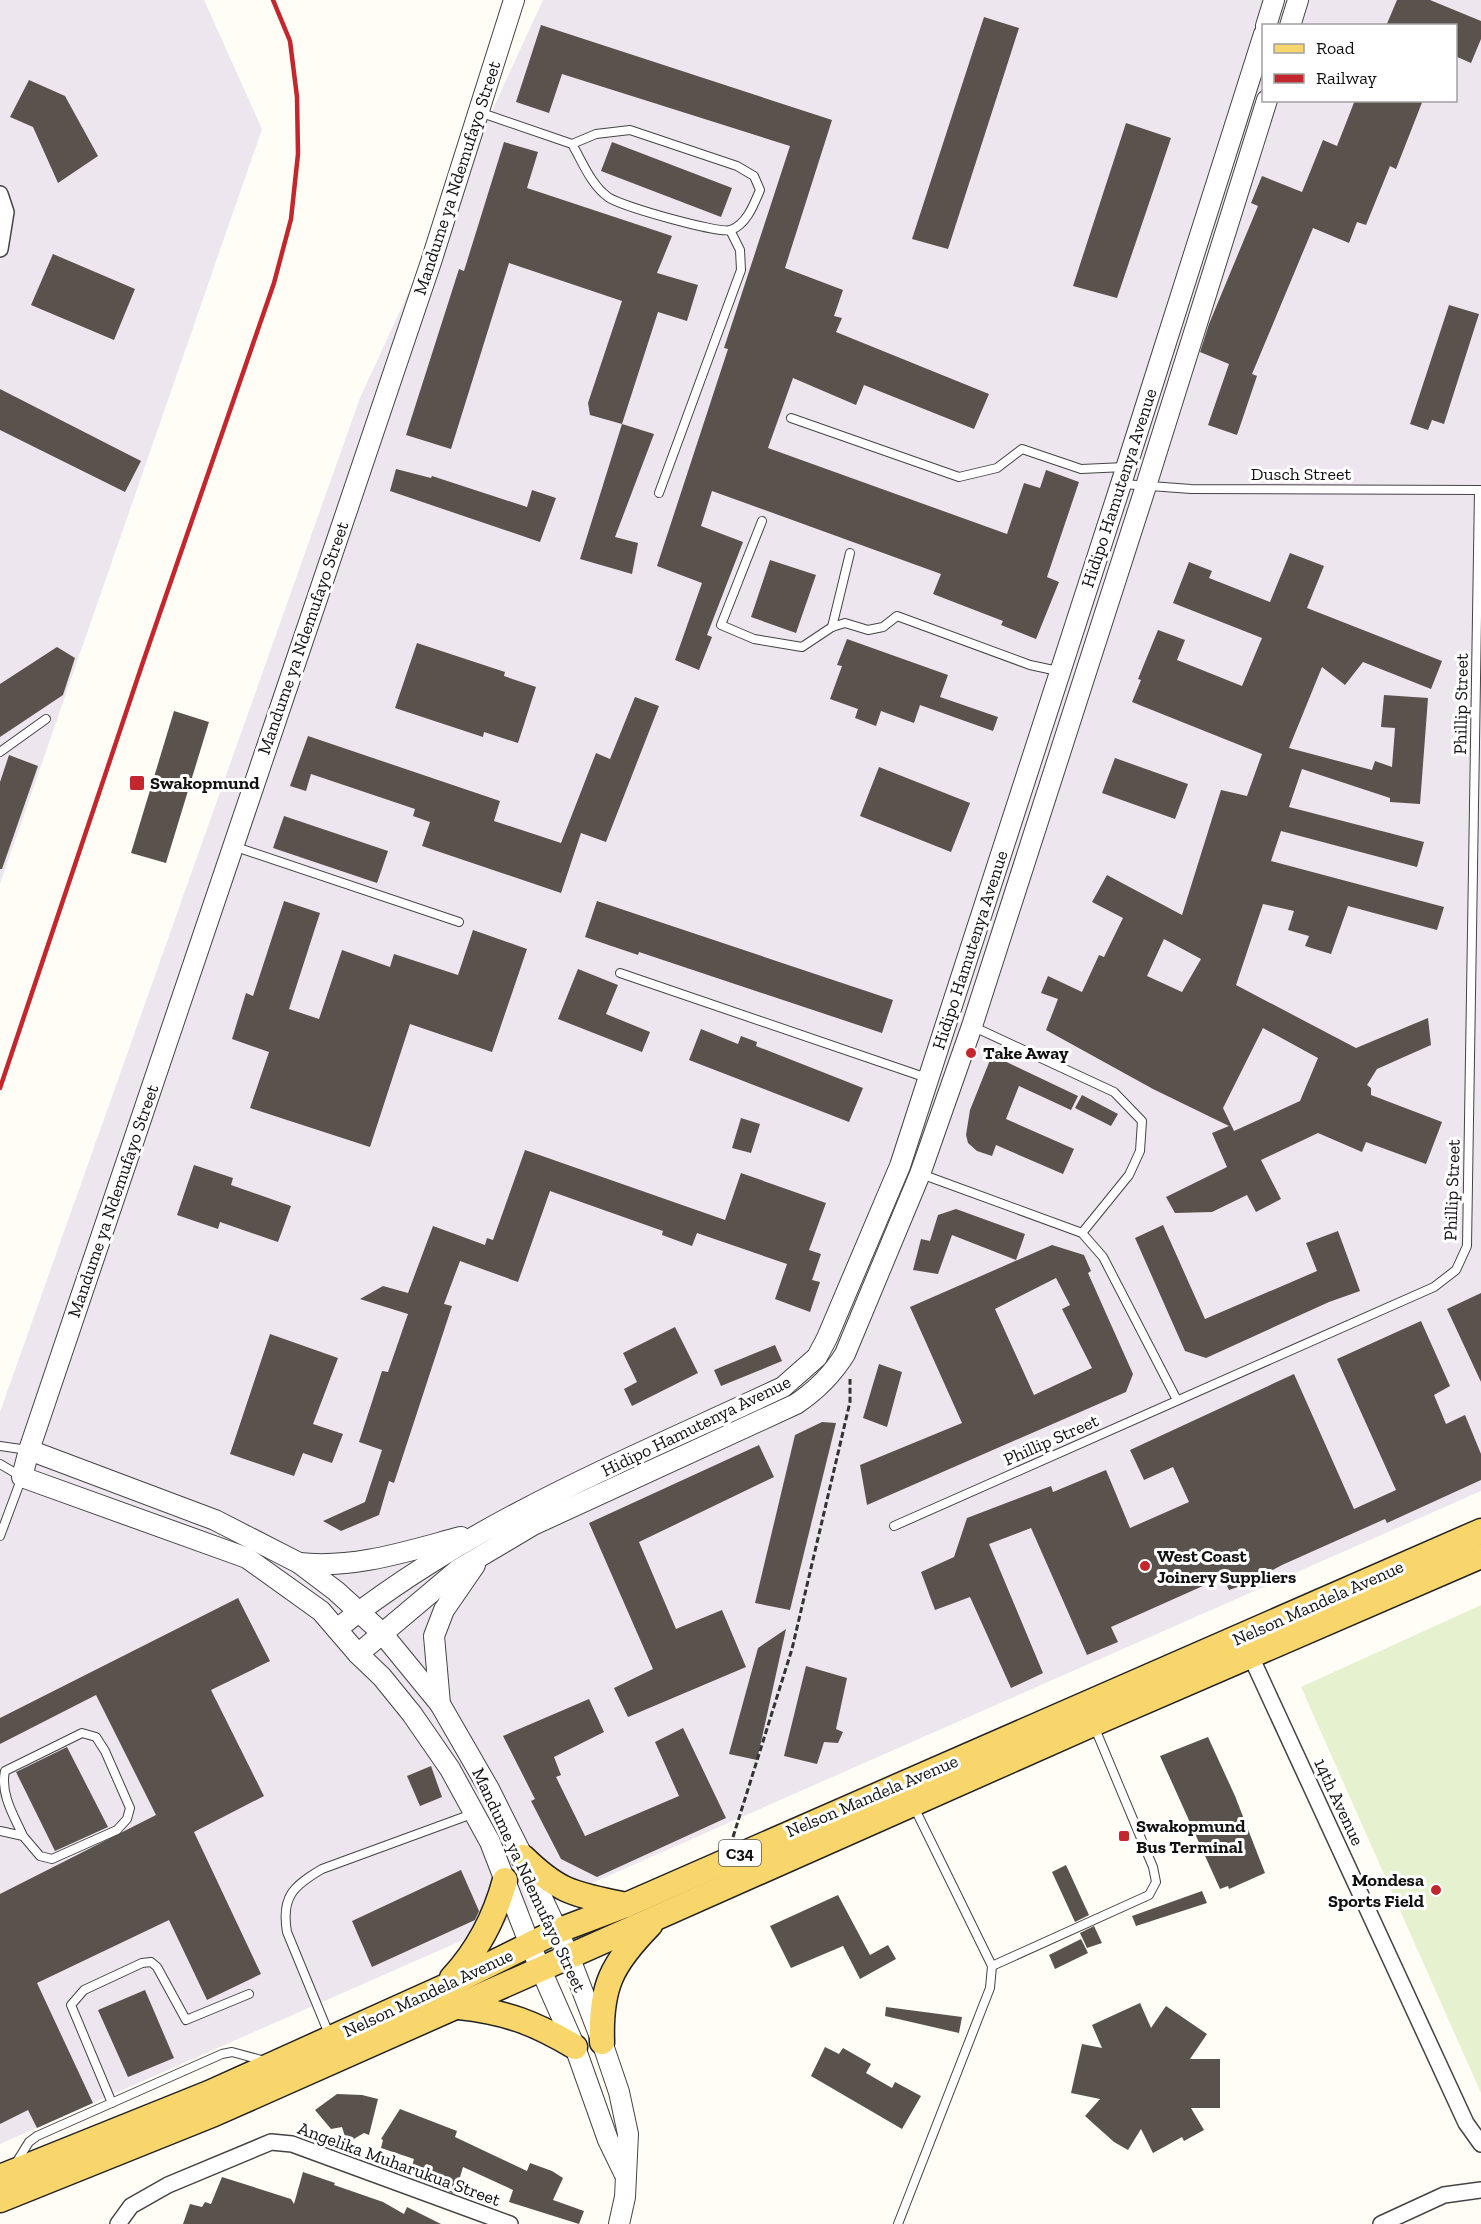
<svg xmlns="http://www.w3.org/2000/svg" width="1481" height="2224" font-family="'Zilla Slab',serif">
<rect width="100%" height="100%" fill="#fffdf5"/>
<g fill="#eee6ef" fill-rule="evenodd">
<polygon points="0,0 204,0 262,129 0,884"/>
<path d="M 543,0 L 1481,0 L 1481,1491 L 0,2144 L 0,1412 L 360,398 ZM 1264,26 L 1456,26 L 1456,100 L 1264,100 Z"/>
</g>
<polygon fill="#e6f2cf" points="1481,1605 1481,2093 1301,1687"/>
<g fill="#5a524d" fill-rule="evenodd">
<polygon points="1397,0 1430,0 1481,21 1481,39 1471,63 1455,56 1455,26 1386,26"/>
<polygon points="984,17 1019,28 948,249 912,239"/>
<polygon points="541,25 832,120 785,268 843,290 834,316 842,318 836,332 989,394 974,429 864,385 856,405 793,378 768,448 1007,534 1024,483 1040,488 1046,470 1079,482 1047,577 1059,582 1036,639 1001,625 1003,621 933,594 941,574 712,491 701,526 743,542 707,635 712,637 699,670 675,660 702,583 657,566 728,349 724,348 790,146 562,74 549,113 516,102"/>
<polygon points="29,80 65,96 98,156 58,183 33,127 10,117"/>
<polygon points="1355,100 1423,100 1396,169 1390,166 1366,225 1357,222 1349,243 1313,228 1252,374 1257,376 1237,435 1208,425 1229,364 1200,352 1209,324 1258,206 1251,203 1262,176 1302,192 1323,140 1337,146"/>
<polygon points="1126,123 1171,138 1117,298 1073,286"/>
<polygon points="504,142 538,152 527,188 672,236 657,273 698,285 687,321 658,312 622,424 590,415 588,403 622,301 509,263 451,449 406,435 459,269 464,271"/>
<polygon points="612,142 732,188 721,217 601,171"/>
<polygon points="53,254 135,289 114,340 31,305"/>
<polygon points="1449,305 1479,314 1444,424 1432,420 1428,430 1410,424"/>
<polygon points="0,389 141,461 125,492 0,430"/>
<polygon points="622,424 654,434 615,537 638,543 632,574 580,559"/>
<polygon points="396,469 431,478 432,476 527,507 532,490 556,498 540,542 390,491"/>
<path d="M 1290,553 L 1324,566 L 1307,608 L 1442,661 L 1431,689 L 1363,662 L 1345,685 L 1322,667 L 1289,748 L 1372,770 L 1375,761 L 1392,767 L 1395,728 L 1381,727 L 1384,695 L 1428,698 L 1420,804 L 1390,802 L 1390,798 L 1302,769 L 1289,807 L 1424,842 L 1417,867 L 1281,831 L 1271,861 L 1444,907 L 1437,930 L 1348,906 L 1331,954 L 1305,946 L 1309,936 L 1288,930 L 1294,911 L 1263,904 L 1236,985 L 1356,1048 L 1428,1018 L 1431,1045 L 1377,1069 L 1367,1085 L 1371,1088 L 1371,1095 L 1442,1122 L 1426,1164 L 1366,1142 L 1362,1152 L 1318,1133 L 1261,1160 L 1281,1199 L 1256,1212 L 1247,1195 L 1212,1212 L 1175,1213 L 1166,1197 L 1227,1167 L 1212,1133 L 1229,1126 L 1153,1089 L 1046,1030 L 1058,999 L 1041,993 L 1048,976 L 1082,992 L 1099,955 L 1104,957 L 1123,918 L 1092,902 L 1107,875 L 1182,915 L 1221,790 L 1247,796 L 1262,754 L 1132,702 L 1141,680 L 1138,679 L 1158,630 L 1185,640 L 1177,660 L 1242,686 L 1262,638 L 1173,603 L 1189,562 L 1212,571 L 1209,578 L 1270,602 ZM 1164,939 L 1201,959 L 1182,992 L 1147,976 ZM 1263,1028 L 1318,1058 L 1300,1101 L 1234,1131 L 1223,1108 Z"/>
<polygon points="770,560 816,575 796,633 751,617"/>
<polygon points="847,639 948,675 940,697 998,717 993,731 920,705 914,723 881,711 876,726 855,718 858,709 830,699 842,666 837,665"/>
<polygon points="417,643 505,672 504,676 536,687 518,743 484,732 483,737 395,708"/>
<polygon points="57,647 75,658 63,695 0,737 0,684"/>
<polygon points="635,697 659,706 606,842 581,833 561,893 422,846 430,822 413,816 415,809 311,774 306,791 290,786 308,736 500,801 494,821 561,843 596,753 610,759"/>
<polygon points="174,711 209,722 166,863 131,853"/>
<polygon points="9,755 38,766 2,869 0,869 0,782"/>
<polygon points="1115,758 1188,784 1175,819 1102,793"/>
<polygon points="879,767 970,803 951,852 860,816"/>
<polygon points="284,816 388,851 377,883 273,848"/>
<polygon points="284,901 320,913 289,1009 319,1019 342,950 390,967 394,954 458,975 473,930 527,949 492,1052 410,1024 370,1147 250,1108 269,1052 232,1039 246,993 253,996"/>
<polygon points="597,901 893,1000 882,1033 639,952 638,955 585,937"/>
<polygon points="578,969 618,985 606,1014 650,1032 642,1052 558,1019"/>
<polygon points="701,1029 738,1044 741,1036 757,1042 756,1046 863,1088 849,1122 689,1060"/>
<polygon points="992,1055 1078,1096 1071,1110 1019,1086 1006,1119 1074,1149 1063,1174 996,1145 992,1156 977,1151 968,1143 966,1135 970,1110"/>
<polygon points="1082,1095 1118,1114 1111,1126 1075,1108"/>
<polygon points="741,1118 760,1124 751,1153 732,1148"/>
<polygon points="525,1150 725,1220 741,1173 826,1203 809,1250 821,1254 812,1280 820,1282 810,1312 775,1299 787,1264 697,1233 692,1246 662,1235 663,1231 550,1191 518,1282 460,1261 444,1304 452,1306 394,1483 389,1481 379,1515 341,1531 323,1521 365,1502 382,1450 359,1442 382,1371 388,1372 408,1314 360,1299 383,1286 408,1293 433,1226 485,1245 487,1238 493,1240"/>
<polygon points="194,1165 233,1178 231,1185 291,1206 278,1242 220,1222 218,1229 177,1215"/>
<polygon points="956,1209 1025,1234 1016,1260 952,1235 938,1274 913,1270 921,1239 930,1241 938,1215"/>
<polygon points="1163,1225 1205,1319 1317,1271 1306,1243 1338,1231 1360,1291 1329,1302 1206,1358 1185,1351 1135,1238"/>
<path d="M 1052,1245 L 1084,1255 L 1091,1271 L 1088,1273 L 1133,1374 L 1126,1392 L 867,1505 L 860,1465 L 962,1423 L 910,1307 ZM 1056,1278 L 1070,1305 L 1062,1309 L 1092,1368 L 1034,1395 L 995,1309 Z"/>
<polygon points="1481,1293 1481,1382 1447,1309"/>
<polygon points="1421,1321 1450,1386 1434,1395 1446,1424 1465,1415 1481,1454 1481,1480 1387,1523 1385,1519 1282,1565 1249,1583 1229,1590 1223,1577 1111,1627 1118,1642 1087,1655 1031,1528 989,1544 1043,1673 1011,1688 970,1597 935,1610 921,1572 954,1557 967,1518 1051,1486 1053,1492 1106,1470 1130,1528 1189,1502 1173,1467 1144,1480 1130,1450 1294,1374 1354,1509 1396,1490 1337,1359"/>
<polygon points="675,1327 698,1373 632,1406 624,1389 637,1382 623,1353"/>
<polygon points="270,1334 338,1358 313,1424 343,1434 332,1463 303,1453 294,1476 230,1454"/>
<polygon points="775,1345 782,1361 721,1386 714,1370"/>
<polygon points="879,1364 902,1372 887,1427 863,1418"/>
<polygon points="822,1422 836,1423 790,1610 755,1603 795,1435"/>
<polygon points="759,1445 774,1477 639,1542 676,1629 722,1610 746,1667 628,1717 614,1688 653,1669 589,1523"/>
<polygon points="238,1598 270,1661 211,1690 264,1796 194,1832 261,1974 207,2000 169,1920 37,1983 93,2103 37,2128 28,2110 0,2124 0,1894 156,1815 96,1695 0,1744 0,1718"/>
<polygon points="786,1629 757,1760 729,1754 758,1648"/>
<polygon points="806,1666 847,1678 836,1729 843,1732 838,1743 824,1742 817,1764 784,1756"/>
<polygon points="589,1699 604,1732 554,1757 561,1775 556,1777 585,1836 679,1796 655,1742 683,1728 726,1818 597,1877 561,1859 531,1801 535,1799 503,1736"/>
<polygon points="1208,1737 1235,1796 1265,1873 1229,1889 1228,1886 1220,1889 1160,1756"/>
<polygon points="67,1747 108,1827 55,1851 16,1772"/>
<polygon points="431,1766 442,1797 420,1806 407,1776"/>
<polygon points="1066,1865 1089,1915 1075,1922 1052,1872"/>
<polygon points="461,1870 479,1911 475,1920 372,1967 352,1921"/>
<polygon points="1202,1891 1207,1903 1136,1926 1132,1916"/>
<polygon points="838,1895 870,1955 888,1945 896,1959 860,1979 843,1946 791,1968 770,1926"/>
<polygon points="1094,1926 1102,1943 1087,1948 1080,1933"/>
<polygon points="1081,1939 1088,1953 1055,1969 1049,1955"/>
<polygon points="145,1990 174,2058 128,2077 98,2010"/>
<polygon points="1140,2003 1151,2028 1166,2006 1207,2034 1190,2059 1220,2059 1220,2108 1191,2108 1204,2130 1184,2141 1182,2137 1153,2153 1141,2129 1128,2150 1114,2142 1085,2116 1100,2099 1071,2093 1082,2044 1102,2048 1092,2025"/>
<polygon points="886,2007 962,2017 959,2033 885,2016"/>
<polygon points="825,2047 839,2054 843,2048 871,2064 866,2073 892,2088 895,2082 921,2096 902,2129 811,2076"/>
<polygon points="337,2094 362,2095 378,2099 369,2135 364,2133 347,2143 342,2127 331,2129 315,2110"/>
<polygon points="400,2109 457,2131 455,2137 527,2171 530,2163 552,2171 563,2178 553,2200 584,2211 579,2224 509,2202 513,2190 463,2167 455,2194 420,2181 422,2177 410,2173 414,2159 381,2148 383,2140 381,2139"/>
<polygon points="303,2172 335,2183 334,2185 383,2202 404,2214 407,2207 441,2224 183,2224 190,2204 202,2207 205,2202 211,2204 222,2177 291,2199 294,2204"/>
</g>
<g fill="none" stroke-linecap="round" stroke-linejoin="round">
<g stroke="#444" stroke-width="10">
<g id="service">
<path d="M 479,112 L 572,144 L 596,134 L 630,130 L 737,166 L 754,176 L 760,190 C 754,204 747,224 731,230 C 719,234 620,206 608,197 C 591,185 582,161 572,144"/>
<polyline points="791,418 959,477 997,468 1022,449 1081,469 1125,467"/>
<polyline points="1123,484 1191,489 1481,490"/>
<polyline points="659,493 741,270 740,250 730,230"/>
<polyline points="762,521 721,625 754,639 802,647 832,627 845,623 868,630 883,627 897,616 1030,665 1058,671"/>
<polyline points="832,627 850,553"/>
<polyline points="0,752 46,719"/>
<polyline points="233,846 459,922"/>
<polyline points="620,973 927,1078"/>
<polyline points="974,1027 1114,1092 1142,1121 1140,1151 1129,1175 1082,1233"/>
<polyline points="921,1174 1082,1233 1103,1257 1177,1400"/>
<polyline points="0,1446 28,1450"/>
<polyline points="0,1464 22,1477 0,1536"/>
<polyline points="894,1526 1434,1287 1456,1270 1467,1246 1479,490"/>
<path d="M 0,1831 L 23,1836 C 14,1816 0,1794 5,1771 L 82,1733 L 96,1737 L 105,1751 L 130,1808 L 127,1819 L 117,1830 L 52,1859 L 40,1856 L 23,1836"/>
<polyline points="992,1966 1149,1895 1156,1882 1153,1867 1094,1726"/>
<path d="M 329,2034 L 287,1932 C 281,1897 293,1886 322,1869 L 472,1814"/>
<polyline points="112,2103 71,2005 84,1990 142,1963 151,1962 157,1967 186,2020 249,1994"/>
<polyline points="16,2163 29,2142 37,2136 222,2054 232,2052 265,2061"/>
<polyline points="898,2224 990,1988 992,1966 914,1807"/>
</g>
</g>
<g stroke="#444" stroke-width="18">
<g id="minor">
<polyline points="0,194 6,212 0,249"/>
<polyline points="1247,1648 1466,2123 1481,2144"/>
<polyline points="118,2224 131,2206 168,2185 271,2142 292,2144 510,2224"/>
<polyline points="1381,2224 1444,2195 1481,2190"/>
</g>
</g>
<g stroke="#444" stroke-width="22">
<g id="tertiary">
<polyline points="514,0 431,262 29,1450 22,1477 247,1558 321,1611 358,1654 382,1677 412,1714 450,1769 490,1842 530,1945 575,2047 608,2140 624,2173"/>
<polyline points="1266,26 1274,0"/>
<polyline points="1290,26 1298,0"/>
<polyline points="29,1450 215,1520 299,1563 336,1591 381,1632 440,1704 489,1789 523,1857 569,1956 602,2042 619,2092 628,2134 625,2197 619,2224"/>
<path d="M 299,1563 C 355,1569 408,1551 461,1537"/>
<path d="M 337,1629 C 470,1522 630,1459 783,1387 L 817,1357 L 827,1338 L 900,1166 L 1121,484 L 1264,34"/>
<path d="M 358,1654 L 459,1569 L 533,1525 L 796,1404 C 817,1390 832,1375 845,1354 L 920,1174 L 972,1026 L 1146,486 L 1267,100"/>
<polyline points="440,1704 434,1636 444,1610 475,1565"/>
</g>
</g>
<g stroke="#222" stroke-width="27">
<g id="primary">
<path d="M 523,1857 C 561,1894 575,1894 626,1905"/>
<path d="M 452,1978 C 478,1950 495,1917 505,1880"/>
<path d="M 459,2007 C 506,2012 535,2023 575,2047"/>
<path d="M 602,2042 C 600,1986 612,1964 650,1925"/>
<polyline points="0,2177 209,2093 444,1987 557,1931 626,1905 1481,1531"/>
<polyline points="0,2200 214,2114 1093,1724 1481,1556"/>
</g>
</g>
<polyline stroke="#333" stroke-width="3" stroke-dasharray="6 3" stroke-linecap="butt" points="733,1837 792,1649 850,1402 850,1379"/>
<use href="#service" stroke="#fff" stroke-width="8"/>
<use href="#minor" stroke="#fff" stroke-width="15"/>
<use href="#tertiary" stroke="#fff" stroke-width="20"/>
<use href="#primary" stroke="#f9d66b" stroke-width="24"/>
<polyline stroke="#c4262e" stroke-width="4.5" points="0,1088 143,662 274,283 291,219 298,154 297,97 290,41 273,0"/>
</g>
<g fill="#c4262e" stroke="#fff" stroke-width="2">
<rect x="129" y="775" width="16" height="16" rx="3"/>
<circle cx="971" cy="1053" r="6"/>
<circle cx="1145" cy="1566" r="6"/>
<rect x="1118" y="1830" width="12" height="12" rx="3"/>
<circle cx="1436" cy="1890" r="6"/>
</g>
<g text-anchor="middle" dominant-baseline="central" stroke-width="6" stroke-linejoin="round" paint-order="stroke">
<rect fill="#fff" stroke="#585858" stroke-width="1.5" x="719" y="1840" width="42" height="26" rx="4.5"/>
<g font-size="16" font-weight="bold" fill="#111">
<text x="740" y="1853">C34</text>
</g>
<g font-size="18" fill="#111" stroke="#fff">
<text transform="translate(457 178) rotate(-72)">Mandume ya Ndemufayo Street</text>
<text x="1301" y="474">Dusch Street</text>
<text transform="translate(1119 488) rotate(-72)">Hidipo Hamutenya Avenue</text>
<text transform="translate(303 638) rotate(-71)">Mandume ya Ndemufayo Street</text>
<text transform="translate(1461 704) rotate(-89)">Phillip Street</text>
<text transform="translate(970 950) rotate(-72)">Hidipo Hamutenya Avenue</text>
<text transform="translate(1452 1190) rotate(-88)">Phillip Street</text>
<text transform="translate(113 1201) rotate(-71)">Mandume ya Ndemufayo Street</text>
<text transform="translate(696 1426) rotate(-26)">Hidipo Hamutenya Avenue</text>
<text transform="translate(1051 1440) rotate(-24)">Phillip Street</text>
<text transform="translate(1318 1603) rotate(-24)">Nelson Mandela Avenue</text>
<text transform="translate(872 1796) rotate(-23)">Nelson Mandela Avenue</text>
<text transform="translate(1339 1802) rotate(65)">14th Avenue</text>
<text transform="translate(529 1880) rotate(65)">Mandume ya Ndemufayo Street</text>
<text transform="translate(428 1993) rotate(-25)">Nelson Mandela Avenue</text>
<text transform="translate(399 2164) rotate(20)">Angelika Muharukua Street</text>
</g>
<g font-size="18" font-weight="bold" fill="#111" stroke="#fff" text-anchor="start">
<text x="150" y="783">Swakopmund</text>
<text x="983" y="1053">Take Away</text>
<text x="1157" y="1556">West Coast<tspan x="1157" dy="21">Joinery Suppliers</tspan></text>
<text x="1136" y="1826">Swakopmund<tspan x="1136" dy="21">Bus Terminal</tspan></text>
<text x="1424" y="1880" text-anchor="end">Mondesa<tspan x="1424" dy="21">Sports Field</tspan></text>
</g>
</g>
<rect x="1262" y="24" width="195" height="78" fill="#ffffff" stroke="#a0a0a0" stroke-width="1.5"/>
<rect x="1274" y="44" width="30" height="9" fill="#f9d66b" stroke="#a0a0a0" stroke-width="1.5"/>
<text x="1316" y="54" font-size="18" fill="#111111">Road</text>
<rect x="1274" y="74" width="30" height="9" fill="#c4262e" stroke="#a0a0a0" stroke-width="1.5"/>
<text x="1316" y="84" font-size="18" fill="#111111">Railway</text>
</svg>
